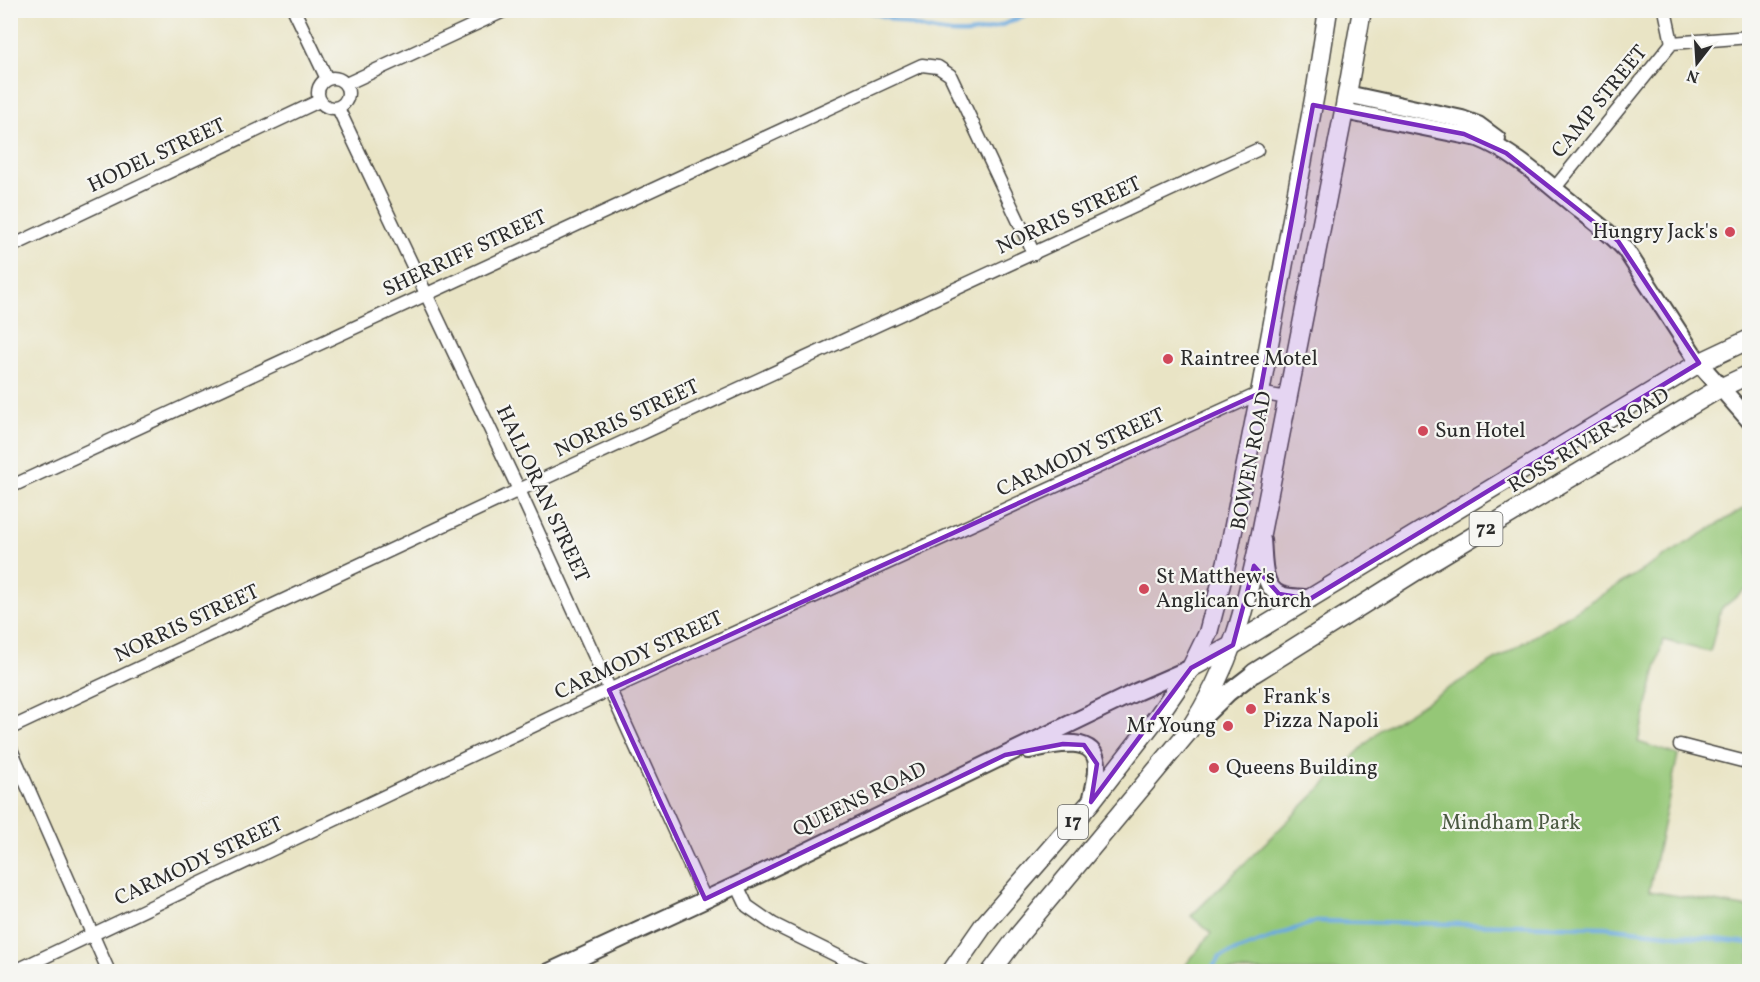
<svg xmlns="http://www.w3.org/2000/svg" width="1760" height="982" font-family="Vollkorn,serif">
<rect width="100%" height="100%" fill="#f6f6f2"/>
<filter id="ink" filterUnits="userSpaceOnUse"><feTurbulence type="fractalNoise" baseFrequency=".0167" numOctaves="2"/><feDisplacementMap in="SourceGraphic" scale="12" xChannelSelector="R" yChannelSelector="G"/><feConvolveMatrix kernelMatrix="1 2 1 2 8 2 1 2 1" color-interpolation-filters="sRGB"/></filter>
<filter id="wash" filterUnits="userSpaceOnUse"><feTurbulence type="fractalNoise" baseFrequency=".008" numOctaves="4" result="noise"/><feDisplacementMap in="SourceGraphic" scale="24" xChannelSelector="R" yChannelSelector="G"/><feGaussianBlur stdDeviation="1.35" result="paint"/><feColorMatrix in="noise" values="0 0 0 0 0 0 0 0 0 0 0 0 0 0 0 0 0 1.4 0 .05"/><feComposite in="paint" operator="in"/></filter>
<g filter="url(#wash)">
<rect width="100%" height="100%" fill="#e9e4c5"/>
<polygon fill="#95c777" stroke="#607951" stroke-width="1.5" points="1749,505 1749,587 1721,609 1710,652 1663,640 1638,742 1678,755 1649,891 1749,908 1749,971 1181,971 1211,933 1191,916 1380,730"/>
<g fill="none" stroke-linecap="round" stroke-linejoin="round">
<g stroke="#6caade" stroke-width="4.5">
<path d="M 865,10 C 897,20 935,36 969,33 C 992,31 1015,20 1035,10"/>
<polyline points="1209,972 1220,957 1316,921 1604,927 1750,943"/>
</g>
</g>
</g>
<g filter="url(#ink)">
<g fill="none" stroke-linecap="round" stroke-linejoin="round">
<g stroke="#484742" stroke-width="15">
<g id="street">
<polyline points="294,10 327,79"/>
<polyline points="1665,10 1672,43"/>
<circle cx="333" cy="93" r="15"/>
<polyline points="346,84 506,10"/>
<polyline points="338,108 519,490 705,899"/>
<polyline points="1554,189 1672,43 1750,37"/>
<polyline points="10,247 319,101"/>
<polyline points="10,487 922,65 938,67 950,75 1034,254"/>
<polyline points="15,726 519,490 1257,150"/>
<polyline points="1680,745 1750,763"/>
<polyline points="10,747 109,972"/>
<polyline points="737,885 747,906 773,924 870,972"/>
<polyline points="13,972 609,690 1260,393 1287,398"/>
</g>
</g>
<g stroke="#484742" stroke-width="20">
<g id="secondary">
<polyline points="1347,94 1462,119 1478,125 1497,139"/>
<path d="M 1344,111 L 1478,138 C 1512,151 1541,178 1569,201 C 1588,217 1609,231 1625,249 L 1699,363 L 1750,421"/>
<path d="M 1262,540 C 1264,557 1261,588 1281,595 C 1290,598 1301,597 1310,599"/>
<polyline points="1198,722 1228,693 1254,673"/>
<path d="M 1029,750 C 1051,745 1099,732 1097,769 C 1097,780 1093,791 1091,802"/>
<polyline points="549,972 737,885 1136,692 1191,668"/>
</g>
</g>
<g stroke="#484742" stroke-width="21">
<g id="primary">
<polyline points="1191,668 1233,645 1699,363 1750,339"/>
<polyline points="1254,673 1432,561 1720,388 1750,374"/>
<polyline points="951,972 983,926 1091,802 1158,716 1191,668 1208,633 1227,561 1260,393 1316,88 1328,10"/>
<path d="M 991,972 L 1018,936 L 1188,732 C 1232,665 1245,610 1261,533 L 1344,111 L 1362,10"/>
</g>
</g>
<use href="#street" stroke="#fff" stroke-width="12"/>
<use href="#secondary" stroke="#fff" stroke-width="16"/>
<use href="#primary" stroke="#fff" stroke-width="18"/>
</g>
</g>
<path fill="#7b2cbf" fill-opacity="0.2" stroke="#7b2cbf" stroke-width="4.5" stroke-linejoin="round" d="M 1313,105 L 1464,134 L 1506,153 L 1618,241 L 1699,363 L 1310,599 L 1279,594 L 1254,566 L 1233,645 L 1191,668 L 1091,802 L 1097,764 L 1084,745 L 1063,744 L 1005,755 L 705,899 L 609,690 L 1260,393 Z"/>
<g fill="#d1495b" stroke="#f6f6f2" stroke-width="2">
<circle cx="1730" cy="232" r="6"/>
<circle cx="1168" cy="359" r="6"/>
<circle cx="1423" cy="431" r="6"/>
<circle cx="1144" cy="589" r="6"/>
<circle cx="1251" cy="709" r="6"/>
<circle cx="1228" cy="726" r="6"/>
<circle cx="1214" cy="768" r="6"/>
</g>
<g text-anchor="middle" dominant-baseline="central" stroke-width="4.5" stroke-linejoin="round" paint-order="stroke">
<g fill="#f6f6f2" stroke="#686867" stroke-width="1.5">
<rect x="1469.5" y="512" width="33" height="34" rx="4.5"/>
<rect x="1058" y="805" width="30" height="34" rx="4.5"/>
</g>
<g font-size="20" font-weight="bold" fill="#2b2b2b">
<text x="1486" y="529">72</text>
<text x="1073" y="822">17</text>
</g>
<g font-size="21" fill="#2b2b2b" stroke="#f6f6f2">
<text transform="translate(1600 102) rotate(-51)">CAMP STREET</text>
<text transform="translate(157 156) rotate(-25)">HODEL STREET</text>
<text transform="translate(1069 216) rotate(-25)">NORRIS STREET</text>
<text transform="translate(465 254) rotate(-25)">SHERRIFF STREET</text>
<text transform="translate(627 419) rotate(-25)">NORRIS STREET</text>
<text transform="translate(1589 441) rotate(-31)">ROSS RIVER ROAD</text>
<text transform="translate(1081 453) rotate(-25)">CARMODY STREET</text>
<text transform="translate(1252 461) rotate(-79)">BOWEN ROAD</text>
<text transform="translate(542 494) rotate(65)">HALLORAN STREET</text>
<text transform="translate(187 624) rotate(-25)">NORRIS STREET</text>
<text transform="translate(639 656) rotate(-25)">CARMODY STREET</text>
<text transform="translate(860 800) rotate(-26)">QUEENS ROAD</text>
<text transform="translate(199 862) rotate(-25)">CARMODY STREET</text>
</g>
<g font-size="21" fill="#2b2b2b" stroke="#f6f6f2" text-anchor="start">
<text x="1718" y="232" text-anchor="end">Hungry Jack's</text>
<text x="1180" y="359">Raintree Motel</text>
<text x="1435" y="431">Sun Hotel</text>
<text x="1156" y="577">St Matthew's<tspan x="1156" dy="24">Anglican Church</tspan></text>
<text x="1263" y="697">Frank's<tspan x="1263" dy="24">Pizza Napoli</tspan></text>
<text x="1216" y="726" text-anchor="end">Mr Young</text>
<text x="1226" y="768">Queens Building</text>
</g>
<g font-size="21" fill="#4b5a42" stroke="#f6f6f2">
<text x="1511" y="823">Mindham Park</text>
</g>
</g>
<rect width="1760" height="982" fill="none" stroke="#f6f6f2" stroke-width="36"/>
<g transform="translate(1697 63) rotate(197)" stroke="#f6f6f2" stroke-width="4.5" paint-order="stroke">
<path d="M0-4.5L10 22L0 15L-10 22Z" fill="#2b2b2b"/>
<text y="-9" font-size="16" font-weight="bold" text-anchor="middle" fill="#2b2b2b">N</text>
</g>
</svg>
